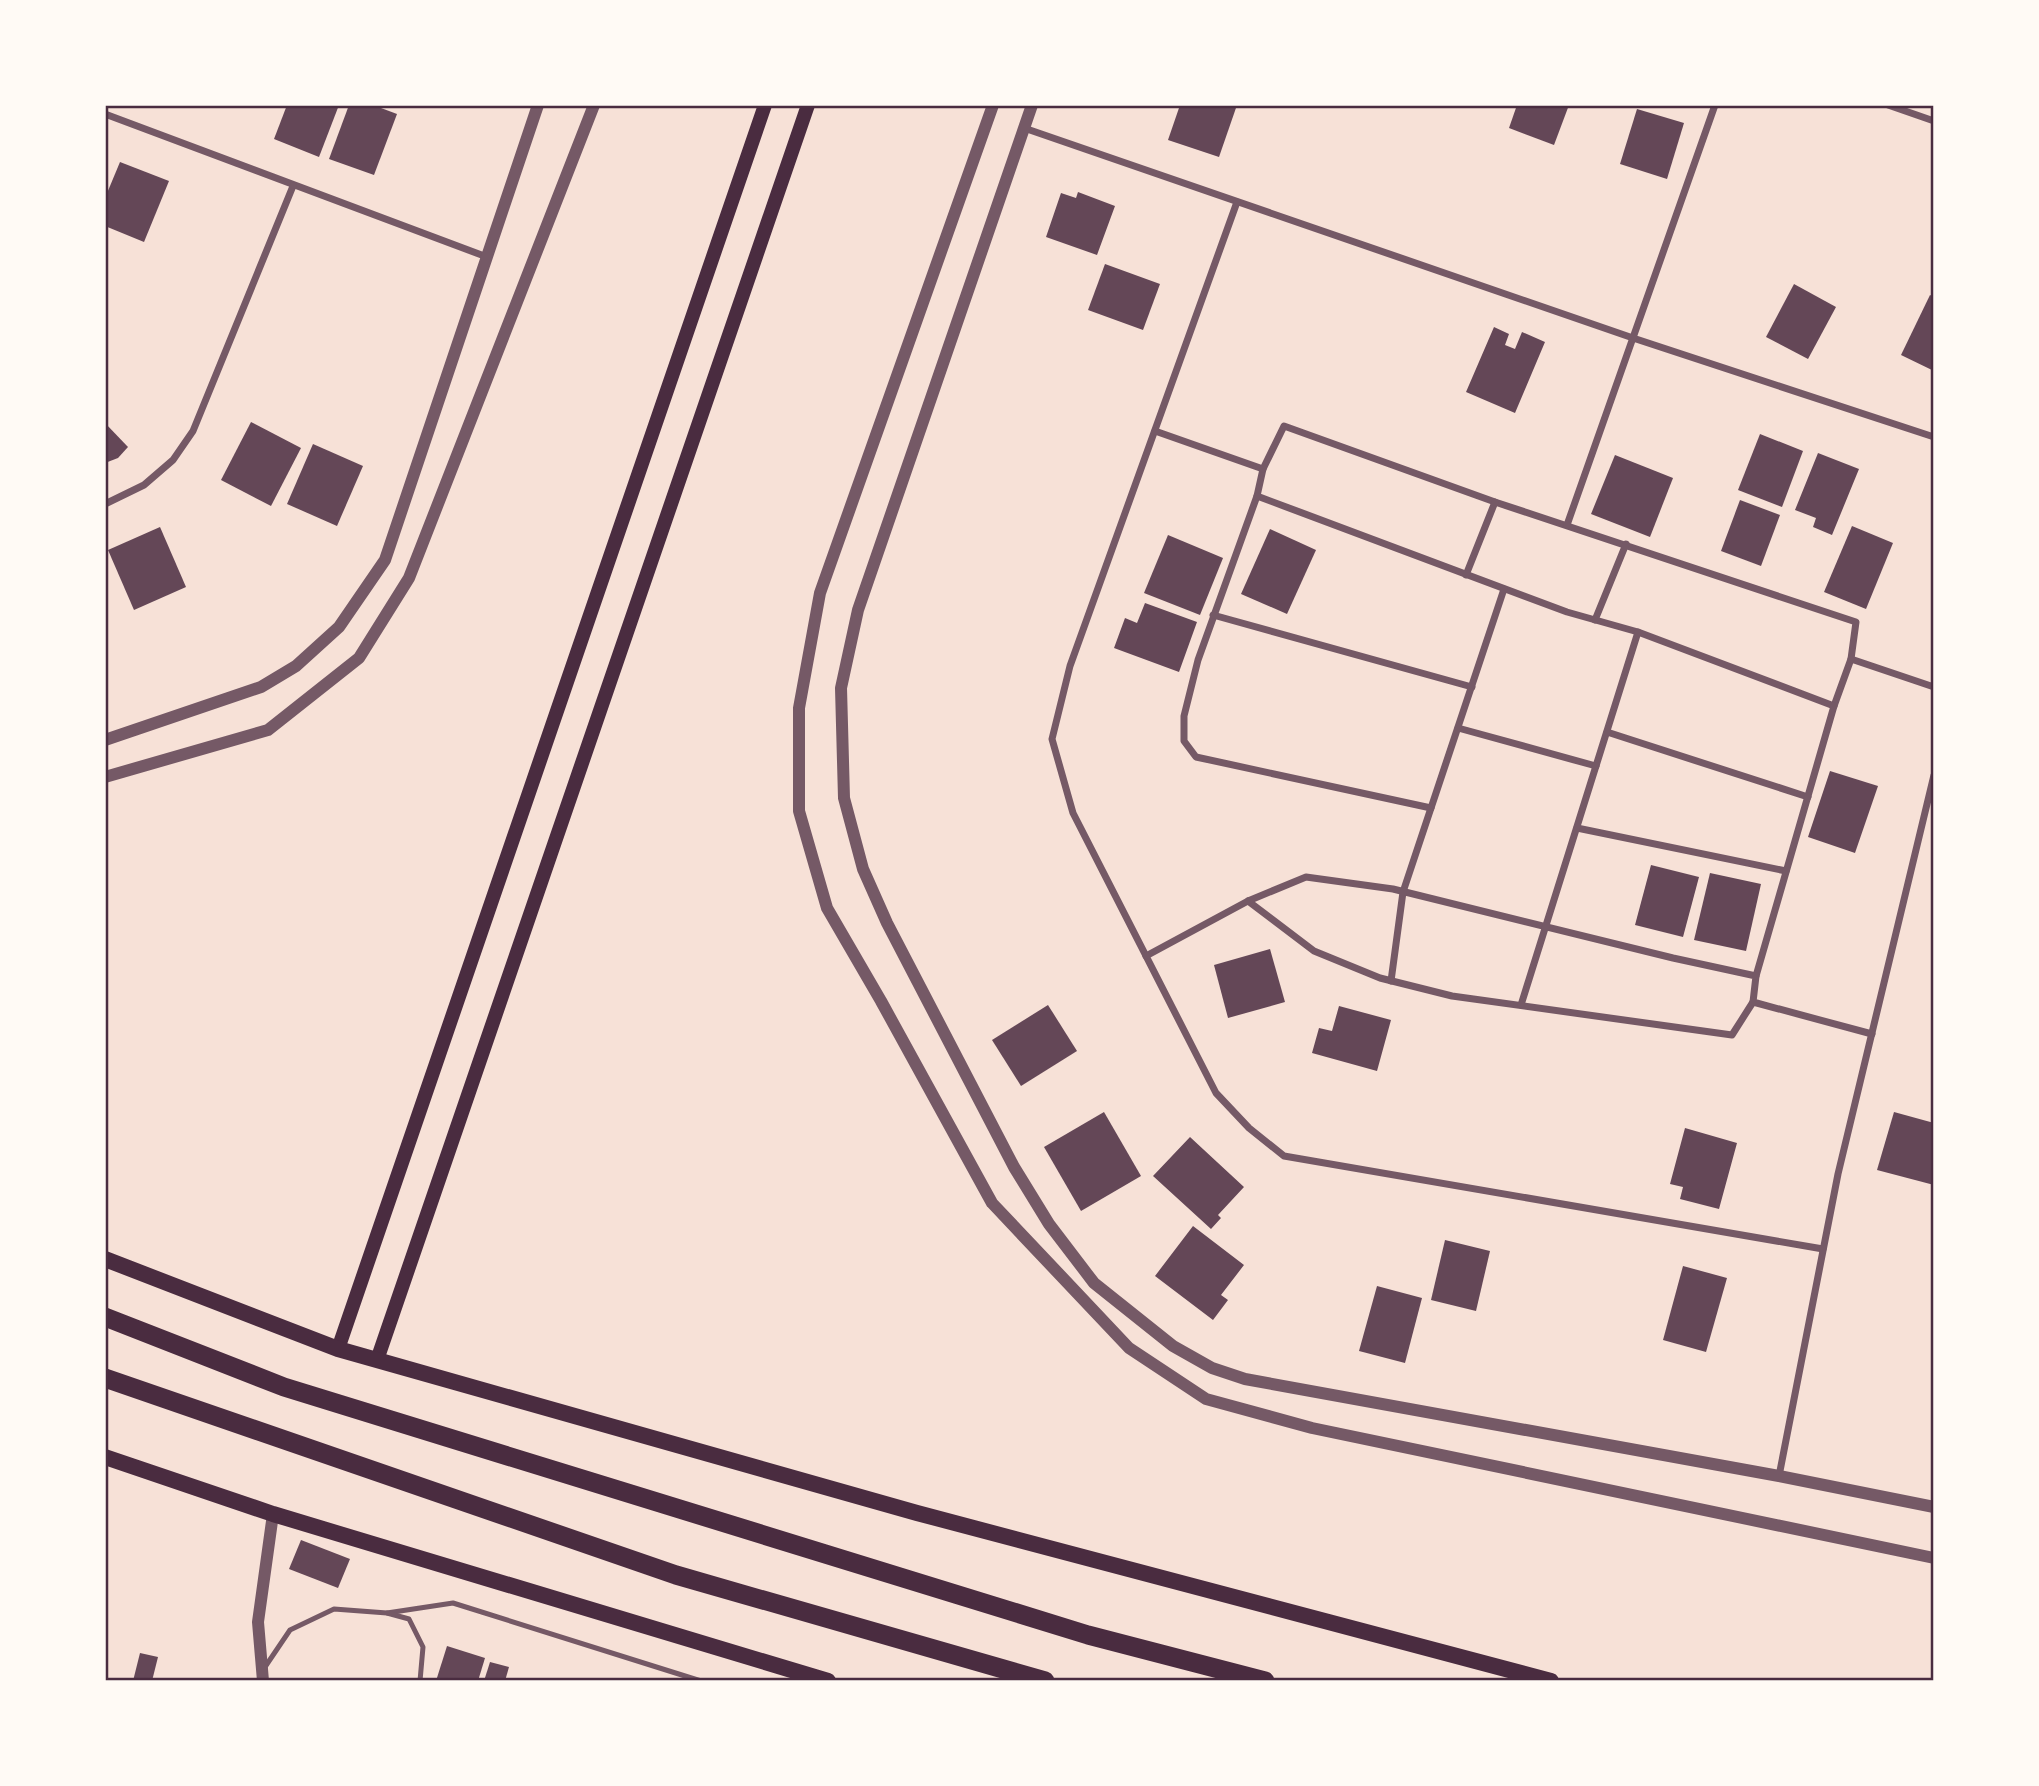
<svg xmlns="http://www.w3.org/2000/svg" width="2039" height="1786" font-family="'IBM Plex Sans',sans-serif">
<rect width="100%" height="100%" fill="#f7e1d7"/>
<g fill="#644757">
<polygon points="287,105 339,105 319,157 274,139"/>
<polygon points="349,105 373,105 397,114 374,175 329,159"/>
<polygon points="1180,105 1237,105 1219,157 1168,140"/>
<polygon points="1517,105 1569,105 1554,145 1509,128"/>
<polygon points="1637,109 1684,123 1667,179 1620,164"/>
<polygon points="120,162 169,181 144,242 105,226 105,198"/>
<polygon points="1078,192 1115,206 1097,255 1046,237 1061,193 1076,198"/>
<polygon points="1105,264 1160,284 1143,330 1088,310"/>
<polygon points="1794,284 1836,307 1808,359 1766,337"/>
<polygon points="1930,295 1934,297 1934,371 1901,355"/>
<polygon points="1494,327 1509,334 1505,345 1515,349 1522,332 1545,342 1515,413 1466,392"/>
<polygon points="251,422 301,448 271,506 221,480"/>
<polygon points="105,423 128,447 118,458 105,463"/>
<polygon points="1760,434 1803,451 1782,507 1738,490"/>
<polygon points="313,444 363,466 337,526 287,504"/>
<polygon points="1818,453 1859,469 1832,535 1813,527 1816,518 1795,510"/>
<polygon points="1615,455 1673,478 1650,537 1591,514"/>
<polygon points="1740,500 1780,515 1761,566 1721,551"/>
<polygon points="1852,526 1893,543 1866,609 1824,592"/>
<polygon points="160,527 186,587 134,610 108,550"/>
<polygon points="1270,529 1316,550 1287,614 1241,594"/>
<polygon points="1168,535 1223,558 1200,615 1144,593"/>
<polygon points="1145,603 1197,622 1179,672 1114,648 1125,618 1137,623"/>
<polygon points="1830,771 1878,786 1855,853 1808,837"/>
<polygon points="1651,865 1699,877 1683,937 1635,925"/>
<polygon points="1710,873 1761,884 1746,951 1694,940"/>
<polygon points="1270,949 1285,1002 1228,1018 1214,965"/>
<polygon points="1048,1005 1077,1051 1021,1086 992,1040"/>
<polygon points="1339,1006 1391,1020 1377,1071 1312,1053 1319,1028 1332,1031"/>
<polygon points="1104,1112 1141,1176 1081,1211 1044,1147"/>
<polygon points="1894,1112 1934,1123 1934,1185 1877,1170"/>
<polygon points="1685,1128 1737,1143 1719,1209 1680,1199 1683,1187 1670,1184"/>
<polygon points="1190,1137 1244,1187 1218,1215 1221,1218 1211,1229 1153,1176"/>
<polygon points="1193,1226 1244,1265 1221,1295 1228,1300 1213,1320 1155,1276"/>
<polygon points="1445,1240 1490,1251 1476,1311 1431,1300"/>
<polygon points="1683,1266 1727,1278 1706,1352 1663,1340"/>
<polygon points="1377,1286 1422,1298 1405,1363 1359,1351"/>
<polygon points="301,1540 350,1559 338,1588 289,1569"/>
<polygon points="447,1646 485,1658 478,1681 436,1681"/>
<polygon points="140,1653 158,1657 152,1681 133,1681"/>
<polygon points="490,1662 509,1667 505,1681 484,1681"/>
</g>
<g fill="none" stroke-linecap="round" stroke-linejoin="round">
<g stroke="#755966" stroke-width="5">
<polyline points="387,1613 453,1603 701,1681"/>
<polyline points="265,1667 290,1630 334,1609 387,1613 409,1619 423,1647 420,1681"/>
</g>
<g stroke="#755966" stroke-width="7">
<polyline points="1888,105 1934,121"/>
<polyline points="105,114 487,257"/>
<polyline points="1024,128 1633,338 1934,437"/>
<polyline points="1237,202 1070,666 1052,739 1073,813 1216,1093 1249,1128 1284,1156 1823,1249"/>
<polyline points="1155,431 1263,469 1257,496 1567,612 1638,632 1834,706 1851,659 1934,687"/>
<polyline points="1263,469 1284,426 1495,502 1856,622 1851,659"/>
<polyline points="1257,496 1198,660 1184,716 1184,741 1196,757 1431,808"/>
<polyline points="105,504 144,485 173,460 193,431 293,186"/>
<polyline points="1567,525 1715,105"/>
<polyline points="1466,575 1495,502"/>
<polyline points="1213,615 1472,687"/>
<polyline points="1595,620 1626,544"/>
<polyline points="1458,728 1596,766"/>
<polyline points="1607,732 1808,797"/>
<polyline points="1577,828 1786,871"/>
<polyline points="1248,901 1314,951 1380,978 1452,996 1732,1035 1753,1002"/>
<polyline points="1146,956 1248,901 1306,877 1393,889 1673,958 1756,976 1753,1002 1872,1034"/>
<polyline points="1756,976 1834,706"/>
<polyline points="1391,981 1403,892 1504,589"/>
<polyline points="1521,1005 1638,632"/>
<polyline points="1779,1476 1838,1174 1934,775"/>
</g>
<g stroke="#755966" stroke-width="12">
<polyline points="993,105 820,593 799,708 799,811 827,908 881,1001 992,1203 1129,1348 1206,1399 1312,1428 1934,1558"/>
<polyline points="1032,105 858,610 841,688 844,798 863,869 887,923 1014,1167 1049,1224 1094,1283 1173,1346 1212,1368 1245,1379 1779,1476 1934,1507"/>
<polyline points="105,740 261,687 296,666 339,627 385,560 538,105"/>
<polyline points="105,777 268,730 359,658 409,578 594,105"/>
<polyline points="263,1681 258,1622 273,1514"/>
</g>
<g stroke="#4a2c40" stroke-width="14">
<polyline points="338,1349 765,105"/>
<polyline points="377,1360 808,105"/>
</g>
<g stroke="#4a2c40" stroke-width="16">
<polyline points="105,1259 338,1349 917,1513 1551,1681"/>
<polyline points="105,1457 273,1514 828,1681"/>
</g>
<g stroke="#4a2c40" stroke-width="19">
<polyline points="105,1317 284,1387 1088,1635 1265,1681"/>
<polyline points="105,1378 676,1575 1045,1681"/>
</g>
</g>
<rect width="2039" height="1786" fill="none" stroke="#fffaf5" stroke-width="214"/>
<rect x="107" y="107" width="1825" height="1572" fill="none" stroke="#4a2c40" stroke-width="2.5"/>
</svg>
